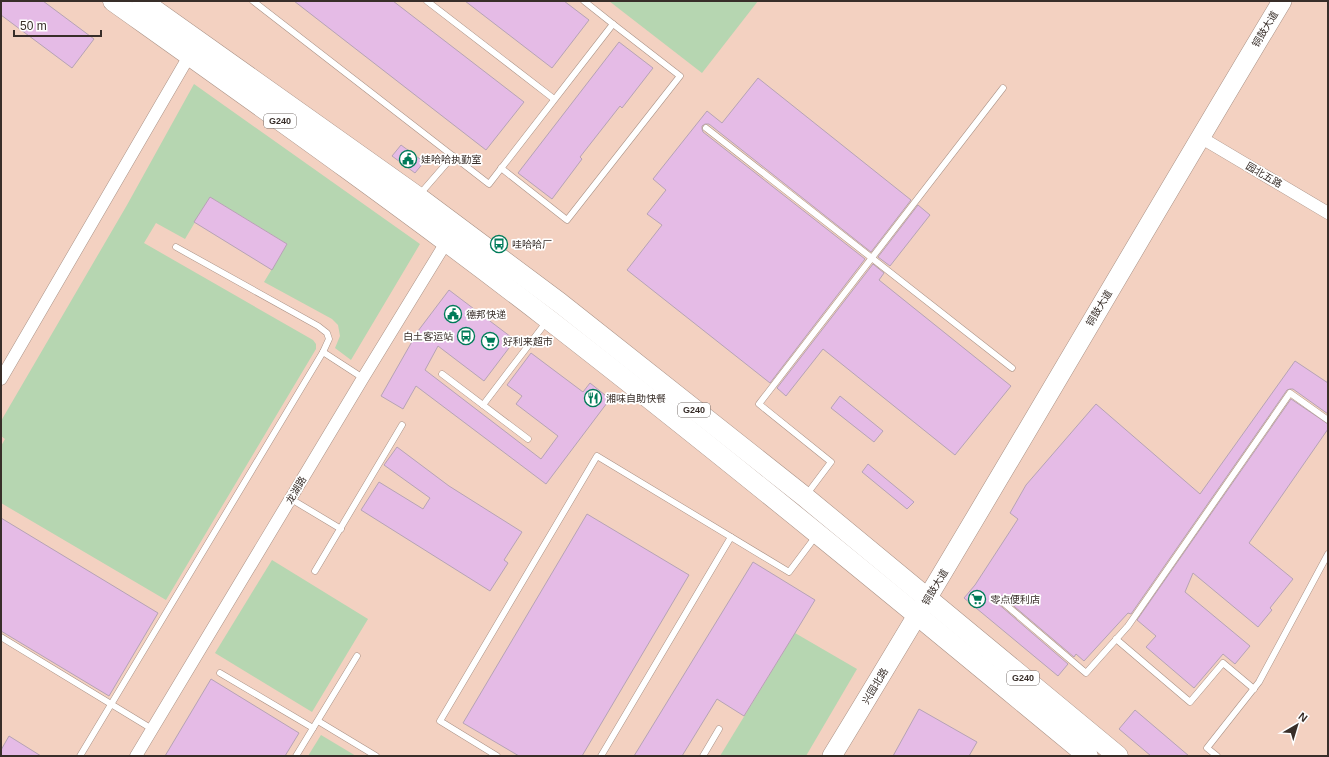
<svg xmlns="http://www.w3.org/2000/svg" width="1329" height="757" font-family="Helvetica,'Noto Sans SC',sans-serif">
<rect width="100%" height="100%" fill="#f9ded2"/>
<rect fill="#f3d1c1" x="1" y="1" width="1327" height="755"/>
<g fill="#b6d6b1">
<polygon points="609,1 758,1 702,73"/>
<polygon points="194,84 420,244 351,360 335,348 340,336 338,325 332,319 264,282 287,244 210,197 185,239 156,223 144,243 313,340 316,344 316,349 166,600 1,503 1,446 5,439 1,436 1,421 127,205"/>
<polygon points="272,560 368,619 312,712 215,653"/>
<polygon points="795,633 857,669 806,756 720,756"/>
<polygon points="321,735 356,756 308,756"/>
</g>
<g fill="#e5bbe6" stroke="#b6a3b5">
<polygon points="1,1 43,1 94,39 72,68 1,15"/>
<polygon points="294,1 393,1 524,102 486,150"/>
<polygon points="465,1 564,1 589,20 552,68"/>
<polygon points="619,42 653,68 622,108 620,106 580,157 582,159 552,199 518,173"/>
<polygon points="758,78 911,200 871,252 709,124 705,124 702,126 702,129 703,132 865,259 770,383 627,270 662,225 647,214 666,190 653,179 707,111 722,123"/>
<polygon points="401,145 424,162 415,173 392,156"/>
<polygon points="210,197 287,244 272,270 194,222"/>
<polygon points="918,205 930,215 890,266 878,257"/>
<polygon points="873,264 884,273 879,280 1011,386 955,455 823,349 786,396 777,388"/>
<polygon points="449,290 515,340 484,381 438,346 425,370 541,459 558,436 516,404 522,396 507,385 531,353 583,392 590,383 610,399 546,484 416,386 403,409 381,396 418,331"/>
<polygon points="1295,361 1328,383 1328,414 1293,389 1290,389 1287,390 1131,614 1128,613 1084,661 1076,654 1074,657 1002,596 999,595 996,596 995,599 996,602 1068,664 1058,676 964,598 975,585 1018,519 1010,513 1026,485 1096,404 1200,494"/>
<polygon points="840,396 883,431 874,442 831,408"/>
<polygon points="1291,399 1328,424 1328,429 1249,543 1293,579 1270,608 1272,610 1258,627 1193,573 1185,592 1250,646 1235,664 1223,654 1194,688 1146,647 1156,636 1137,620"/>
<polygon points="397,447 449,486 522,532 504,560 508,563 490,591 361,510 379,482 423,509 430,498 384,465"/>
<polygon points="868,464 914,502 907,509 862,472"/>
<polygon points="587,514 689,575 582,756 519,756 463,723"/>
<polygon points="1,518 158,613 109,696 1,631"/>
<polygon points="753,562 815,600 795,633 744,716 717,699 682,756 634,756"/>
<polygon points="211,679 299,733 285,756 165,756"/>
<polygon points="919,709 977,742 969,756 893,756"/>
<polygon points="1135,710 1189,756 1151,756 1119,729"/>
<polygon points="9,736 41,756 1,756 1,750"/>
</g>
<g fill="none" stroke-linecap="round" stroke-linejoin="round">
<g stroke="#aa9286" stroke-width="7">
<g id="service">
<polyline points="253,1 489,184 613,24 584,1"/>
<polyline points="427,1 554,99"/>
<polyline points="706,128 1012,368"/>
<polyline points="501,168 567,220 680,76 613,24"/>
<polyline points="420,194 453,156"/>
<polyline points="323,352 363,378"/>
<polyline points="442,374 528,439"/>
<polyline points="483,405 547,321"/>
<polyline points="807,494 831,462 759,404 1003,88"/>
<polyline points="291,499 341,529"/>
<polyline points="315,571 402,425"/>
<polyline points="999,599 1086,673 1128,626 1290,393 1328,420"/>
<polyline points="1,637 152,729"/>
<polyline points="1116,639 1190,702 1223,663 1254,689"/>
<polyline points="220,673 313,728"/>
<polyline points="318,721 376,756"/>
<polyline points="80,756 323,352 329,339 327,333 318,326 176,247"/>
<polyline points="296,756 357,656"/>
<polyline points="497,756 440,721 597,456 789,572 816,536"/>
<polyline points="601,756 731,537"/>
<polyline points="703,756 719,729"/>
<polyline points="1217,756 1207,748 1259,682 1328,554"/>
</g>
</g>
<g stroke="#aa9286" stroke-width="13">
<g id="minor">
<polyline points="1200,137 1328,213"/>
<polyline points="1,379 192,51"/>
<polyline points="136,756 363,378 450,236"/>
</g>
</g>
<g stroke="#aa9286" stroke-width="20">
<path id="primary" d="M 832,756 C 985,506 1131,252 1282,1"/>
</g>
<g stroke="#aa9286" stroke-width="21">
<g id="trunk">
<path d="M 113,1 C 259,105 406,209 548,319 C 731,461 909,608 1088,756"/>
<polyline points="142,1 418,197 560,303 805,497 1118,756"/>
</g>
</g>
<use href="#service" stroke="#fff" stroke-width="6"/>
<use href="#minor" stroke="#fff" stroke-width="12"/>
<use href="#primary" stroke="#fff" stroke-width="19"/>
<use href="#trunk" stroke="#fff" stroke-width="20"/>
</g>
<defs>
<g id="civic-ring" transform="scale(0.9)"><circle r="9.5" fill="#fff" stroke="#007b59" stroke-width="1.5"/><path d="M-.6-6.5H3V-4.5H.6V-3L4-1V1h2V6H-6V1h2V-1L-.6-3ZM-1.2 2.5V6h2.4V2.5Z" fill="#007b59"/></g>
<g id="bus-ring" transform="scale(0.9)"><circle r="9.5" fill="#fff" stroke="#007b59" stroke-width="1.5"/><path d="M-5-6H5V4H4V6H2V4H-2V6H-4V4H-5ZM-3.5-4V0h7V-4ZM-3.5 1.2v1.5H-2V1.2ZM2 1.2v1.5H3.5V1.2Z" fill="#007b59"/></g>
<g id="supermarket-ring" transform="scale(0.9)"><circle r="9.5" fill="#fff" stroke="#007b59" stroke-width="1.5"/><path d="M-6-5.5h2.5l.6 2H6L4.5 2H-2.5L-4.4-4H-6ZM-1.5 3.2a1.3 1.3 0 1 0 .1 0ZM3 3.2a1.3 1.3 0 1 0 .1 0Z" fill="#007b59"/></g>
<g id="restaurant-ring" transform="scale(0.9)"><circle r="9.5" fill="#fff" stroke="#007b59" stroke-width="1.5"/><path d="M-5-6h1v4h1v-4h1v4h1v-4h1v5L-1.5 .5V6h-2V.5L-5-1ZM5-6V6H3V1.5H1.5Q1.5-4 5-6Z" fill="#007b59"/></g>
</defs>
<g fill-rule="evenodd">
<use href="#civic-ring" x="408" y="159"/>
<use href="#bus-ring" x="499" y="244"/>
<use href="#civic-ring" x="453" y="314"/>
<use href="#bus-ring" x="466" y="336"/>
<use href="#supermarket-ring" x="490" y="341"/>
<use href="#restaurant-ring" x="593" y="398"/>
<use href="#supermarket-ring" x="977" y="599"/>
</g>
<g text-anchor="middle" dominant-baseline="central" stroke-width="3.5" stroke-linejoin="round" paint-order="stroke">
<g fill="#fff" stroke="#746d69" stroke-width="1">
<rect x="264" y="114" width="32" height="14" rx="3"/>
<rect x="678" y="403" width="32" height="14" rx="3"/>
<rect x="1007" y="671" width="32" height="14" rx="3"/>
</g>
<g font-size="9" font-weight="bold" fill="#382e29">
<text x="280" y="121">G240</text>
<text x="694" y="410">G240</text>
<text x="1023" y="678">G240</text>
</g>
<g font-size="10" fill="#382e29" stroke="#fff">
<text transform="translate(1265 29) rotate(-59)">铜鼓大道</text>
<text transform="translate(1264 175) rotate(30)">园北五路</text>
<text transform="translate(1099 308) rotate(-59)">铜鼓大道</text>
<text transform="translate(296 490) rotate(-59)">龙湖路</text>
<text transform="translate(935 587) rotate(-59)">铜鼓大道</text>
<text transform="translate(875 686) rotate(-59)">兴园北路</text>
</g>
<g font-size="10" fill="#382e29" stroke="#fff" text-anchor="start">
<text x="421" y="159">娃哈哈执勤室</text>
<text x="512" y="244">哇哈哈厂</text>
<text x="466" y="314">德邦快递</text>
<text x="453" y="336" text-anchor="end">白土客运站</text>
<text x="503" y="341">好利来超市</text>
<text x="606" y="398">湘味自助快餐</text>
<text x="990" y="599">零点便利店</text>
</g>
</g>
<rect width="1329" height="757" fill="none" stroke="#382e29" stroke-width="4"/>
<g transform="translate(1297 725) rotate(38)" stroke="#ffffff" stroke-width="3" paint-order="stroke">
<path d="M0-3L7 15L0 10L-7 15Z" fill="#382e29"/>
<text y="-6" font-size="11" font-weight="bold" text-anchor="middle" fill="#382e29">N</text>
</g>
<path d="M14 30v6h87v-6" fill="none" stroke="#382e29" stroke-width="2"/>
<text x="20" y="30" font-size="12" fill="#382e29" stroke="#ffffff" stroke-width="3" paint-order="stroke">50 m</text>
</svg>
